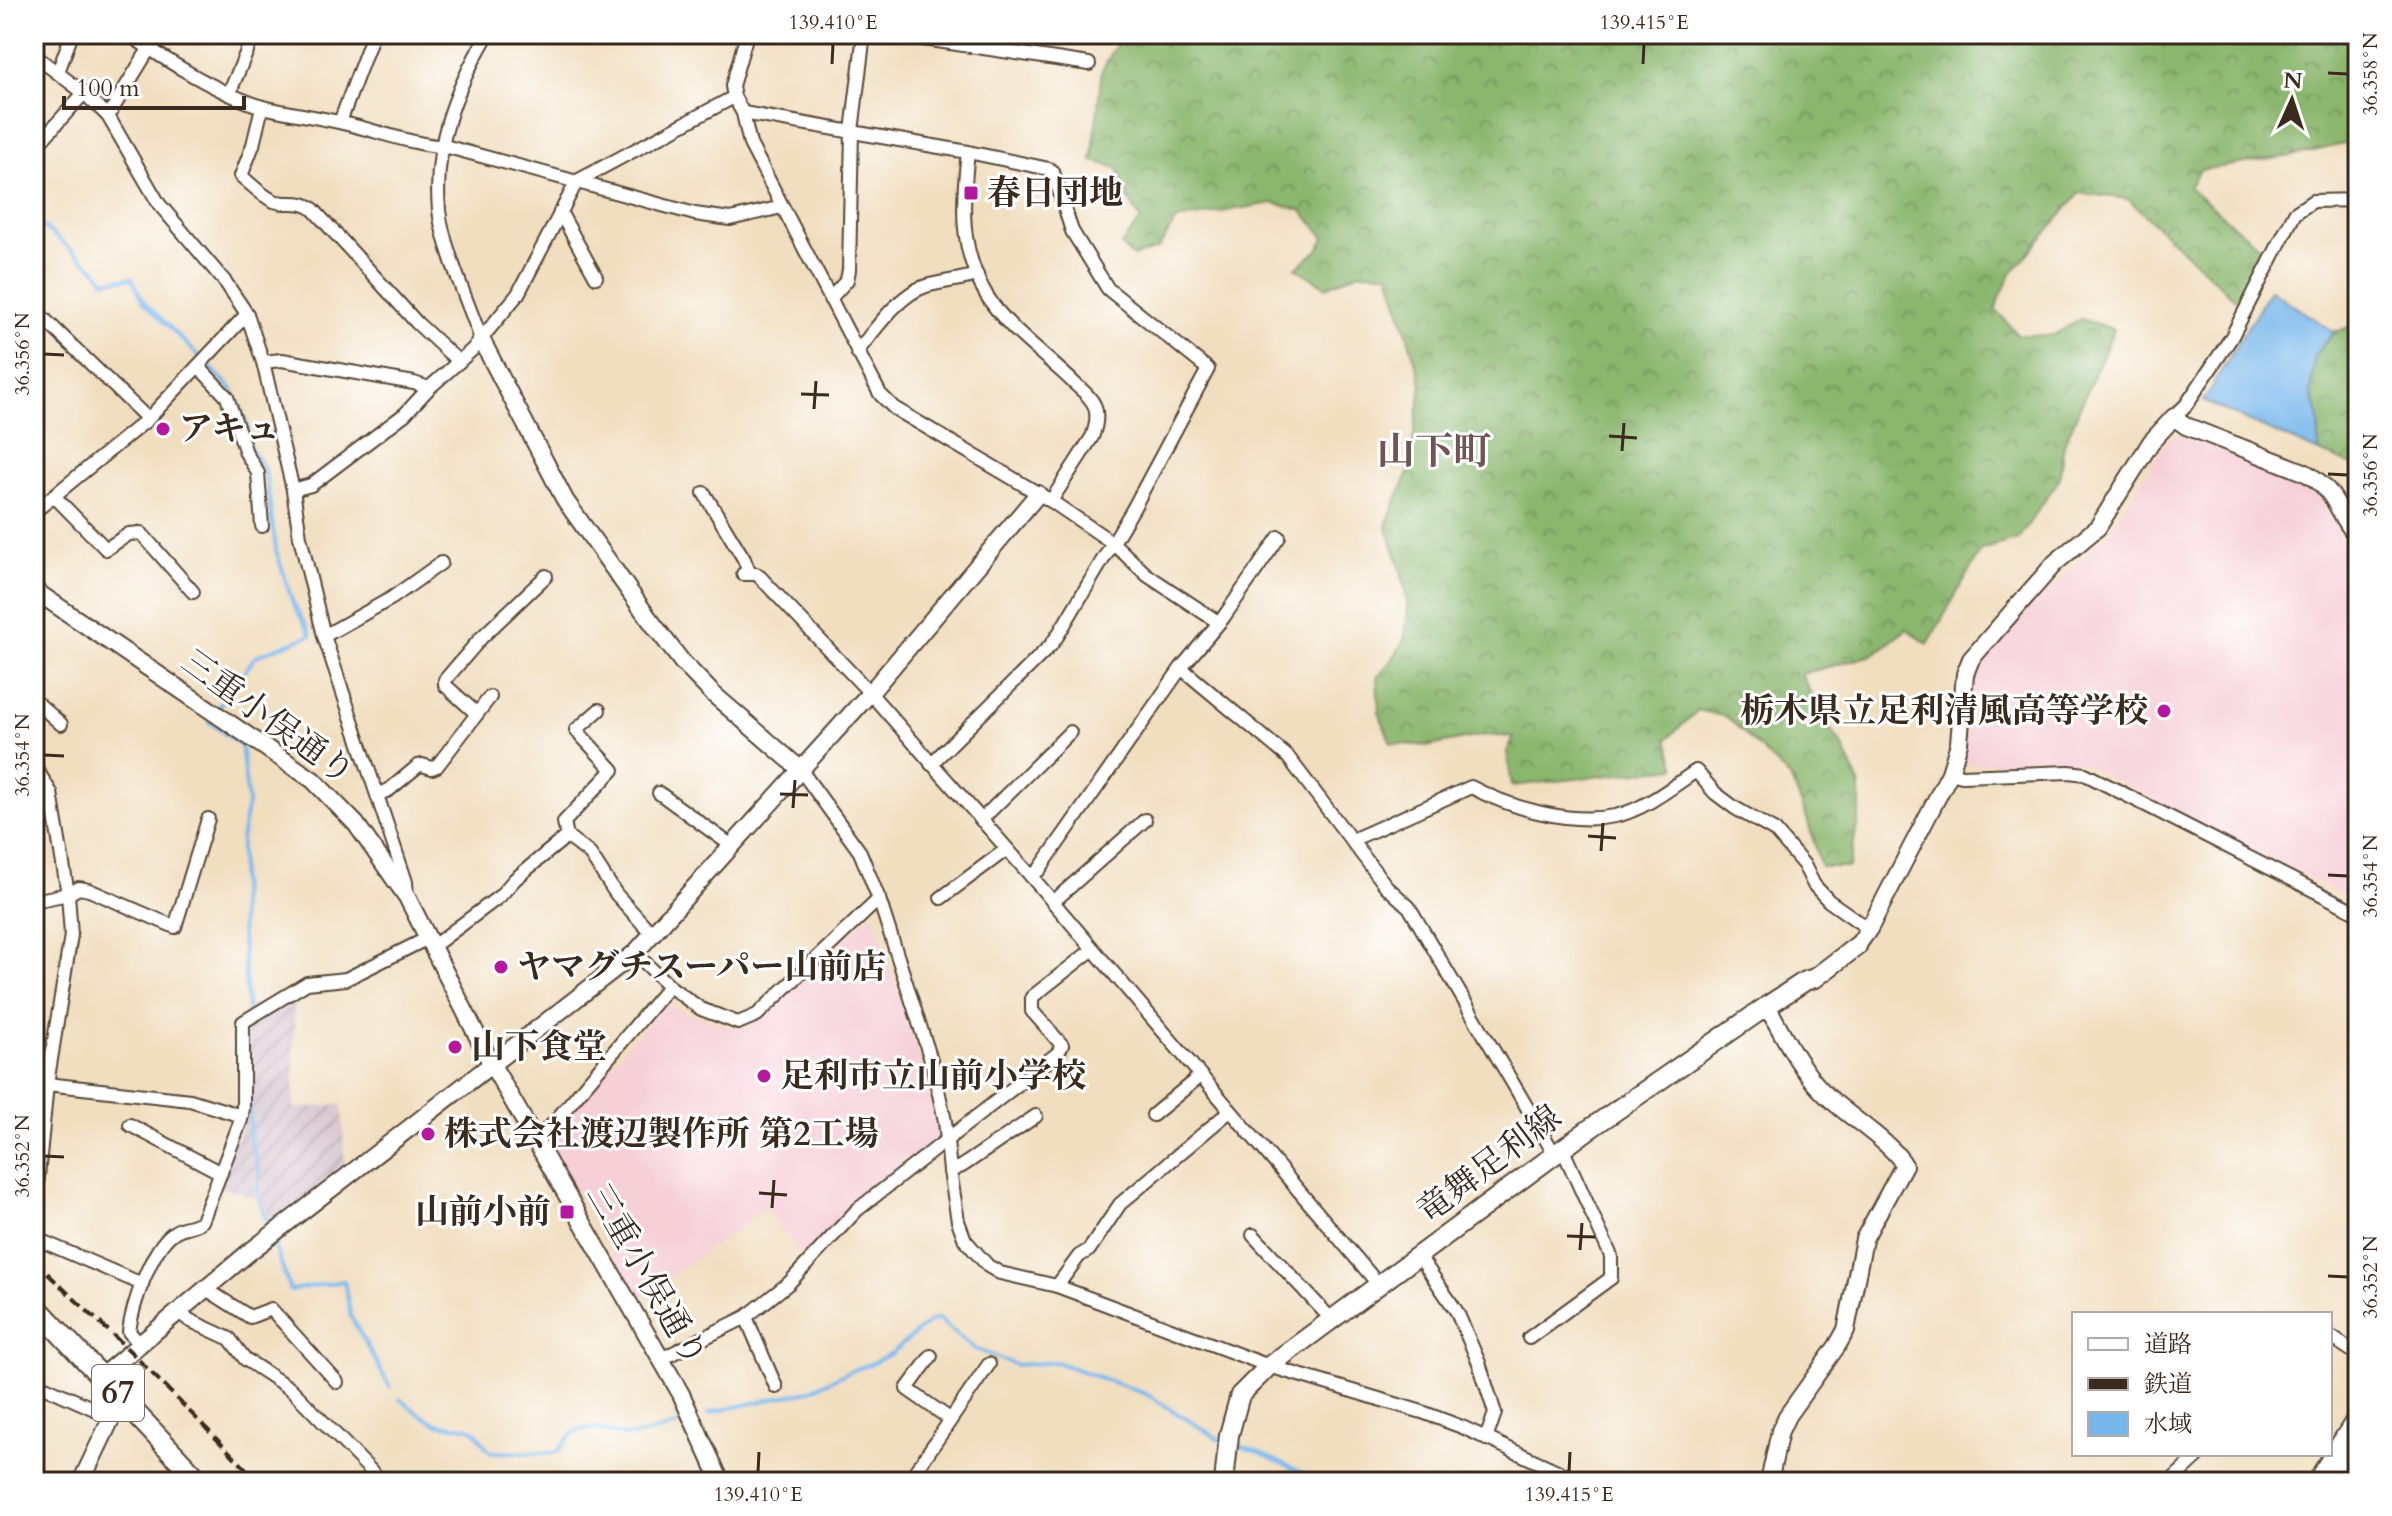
<svg xmlns="http://www.w3.org/2000/svg" width="2392" height="1516" font-family="Cardo,'Noto Serif JP',serif">
<defs>
<pattern id="industrial-furrows" width="10" height="10" patternUnits="userSpaceOnUse" patternTransform="scale(2)"><rect width="10" height="10" fill="#d1bdc9"/><path d="M-1 1l2-2M0 10L10 0M9 11l2-2" fill="none" stroke="#ab9aa3"/></pattern>
<pattern id="forest-crowns" width="20" height="18" patternUnits="userSpaceOnUse" patternTransform="scale(2)"><rect width="20" height="18" fill="#8ab66d"/><path d="M2 6a3 3 0 1 1 6 0M12 15a3 3 0 1 1 6 0" fill="none" stroke="#729459"/></pattern>
</defs>
<rect width="100%" height="100%" fill="#fff"/>
<filter id="ink" filterUnits="userSpaceOnUse"><feTurbulence type="fractalNoise" baseFrequency=".0125" numOctaves="2"/><feDisplacementMap in="SourceGraphic" scale="16" xChannelSelector="R" yChannelSelector="G"/><feConvolveMatrix kernelMatrix="1 2 1 2 8 2 1 2 1" color-interpolation-filters="sRGB"/></filter>
<filter id="wash" filterUnits="userSpaceOnUse"><feTurbulence type="fractalNoise" baseFrequency=".006" numOctaves="4" result="noise"/><feDisplacementMap in="SourceGraphic" scale="32" xChannelSelector="R" yChannelSelector="G"/><feGaussianBlur stdDeviation="1.8" result="paint"/><feColorMatrix in="noise" values="0 0 0 0 0 0 0 0 0 0 0 0 0 0 0 0 0 1.4 0 .05"/><feComposite in="paint" operator="in"/></filter>
<g filter="url(#wash)">
<rect width="100%" height="100%" fill="#f1debf"/>
<g fill="#f6cfd7">
<polygon points="2179,434 2308,483 2323,500 2342,540 2358,552 2358,902 2079,762 1962,764 1977,661 2110,531 2169,437"/>
<polygon points="874,915 941,1123 941,1137 923,1153 901,1159 899,1168 853,1206 805,1259 765,1208 639,1300 547,1141 663,1004 732,1028 761,1019 867,918"/>
</g>
<polygon fill="url(#industrial-furrows)" points="294,994 294,1108 342,1105 345,1168 272,1226 259,1188 260,1173 256,1172 254,1180 255,1198 219,1186 247,1111 246,1024"/>
<g fill="url(#forest-crowns)" stroke="#627046" stroke-width="2">
<path d="M 1122,34 L 2358,34 L 2358,141 L 2291,156 L 2200,170 L 2189,187 L 2265,252 L 2236,300 L 2128,199 L 2080,193 L 2010,275 L 1995,309 L 2018,335 L 2053,335 L 2081,319 L 2114,329 L 2064,444 L 2059,480 L 2018,539 L 1981,550 L 1928,644 L 1907,629 L 1873,655 L 1801,674 L 1824,720 L 1843,747 L 1860,786 L 1860,810 L 1849,867 L 1821,867 L 1806,815 L 1790,777 L 1727,717 L 1698,710 L 1667,739 L 1676,768 L 1512,786 L 1507,752 L 1514,737 L 1484,735 L 1430,746 L 1391,743 L 1379,712 L 1377,678 C 1388,664 1404,648 1406,630 C 1412,593 1397,559 1386,525 L 1408,474 L 1422,384 L 1389,273 L 1360,272 L 1326,287 L 1296,268 L 1318,250 L 1325,237 L 1301,210 L 1272,203 L 1176,220 L 1158,249 L 1133,257 L 1121,245 L 1141,220 L 1128,198 L 1118,168 L 1092,161 L 1102,70 Z"/>
<polygon points="2358,324 2358,467 2319,452 2318,415 2310,392 2315,354 2334,332"/>
</g>
<polygon fill="#78b7ec" stroke="#5a7085" stroke-width="2" points="2270,290 2334,332 2315,354 2310,392 2318,415 2319,452 2203,401"/>
<g fill="none" stroke-linecap="round" stroke-linejoin="round">
<g stroke="#78b7ec" stroke-width="4">
<polyline points="34,219 96,270 105,281 132,278 144,302 231,388 247,424 249,446 265,470 276,550 293,603 311,635 256,656 216,710"/>
<polyline points="212,718 209,722 241,745 248,803 241,839 240,912 248,1014"/>
<polyline points="249,1071 250,1139 259,1171 257,1191 270,1231"/>
<polyline points="273,1239 290,1290 344,1281 351,1317 390,1387"/>
<path d="M 400,1399 C 412,1408 424,1419 438,1424 C 449,1428 466,1423 476,1432 C 482,1438 483,1446 491,1452 L 555,1453 C 564,1448 566,1436 577,1431 C 595,1423 610,1435 627,1436 C 645,1436 667,1427 684,1423"/>
<polyline points="708,1413 809,1391 848,1372 873,1363 892,1353 929,1322 938,1319 975,1349 1016,1365 1056,1362 1146,1394 1222,1441"/>
<polyline points="1234,1444 1256,1451 1321,1482"/>
</g>
</g>
</g>
<g filter="url(#ink)">
<g fill="none" stroke-linecap="round" stroke-linejoin="round">
<g stroke="#564536" stroke-width="16">
<g id="minor">
<path d="M 129,34 C 164,60 222,95 263,107 C 291,114 320,117 347,124 C 381,132 414,145 448,147 L 695,214 L 730,219 L 782,207"/>
<polyline points="299,34 304,34"/>
<polyline points="747,34 732,86 734,97 743,113 750,144 880,394 894,408 1051,501 1113,543 1147,575 1218,622"/>
<polyline points="891,34 1089,64"/>
<polyline points="34,55 84,93 108,116 159,204 226,283 247,314 263,362 293,490 300,537 324,636 406,882 407,897"/>
<polyline points="58,72 72,34"/>
<polyline points="229,94 254,34"/>
<path d="M 262,107 L 253,145 L 241,176 C 251,184 262,196 274,201 C 288,206 300,199 313,209 L 417,323 L 459,362"/>
<polyline points="743,113 968,152 1049,169 1053,172 1072,231 1108,289 1208,369 1133,509 1058,635 1051,645 931,764"/>
<polyline points="108,116 149,49 164,34"/>
<polyline points="340,122 373,34"/>
<polyline points="34,149 84,93"/>
<path d="M 968,152 C 962,203 959,250 987,296 C 1009,331 1046,355 1075,384 C 1082,390 1092,398 1095,407 C 1098,417 1096,427 1092,437 L 1051,501"/>
<polyline points="560,212 596,277"/>
<polyline points="830,299 847,280 849,270 852,131 864,34"/>
<polyline points="34,309 148,419"/>
<path d="M 481,339 C 468,302 443,247 439,210 C 433,145 456,88 488,34"/>
<path d="M 857,352 C 874,331 899,294 926,286 C 943,281 961,280 977,275"/>
<polyline points="263,362 282,360 414,383 429,388 472,350 518,294 577,181 734,97"/>
<polyline points="198,366 227,397 246,453 258,473 262,526"/>
<polyline points="2174,417 2186,405 2231,338 2295,213 2313,201 2358,200"/>
<polyline points="293,490 311,485 405,414 429,388"/>
<polyline points="704,493 744,559 749,572"/>
<polyline points="55,497 106,549 129,534 141,533 193,592"/>
<polyline points="34,512 148,419 247,314"/>
<polyline points="743,574 756,574 760,577 870,693 1031,876 1379,1285"/>
<polyline points="324,636 392,598 441,563"/>
<polyline points="1181,668 1288,757 1386,886 1409,907 1555,1155"/>
<polyline points="34,700 61,724"/>
<polyline points="477,714 445,685 445,680 481,638 546,576"/>
<polyline points="34,765 51,793 68,894 71,935 47,1084 34,1217"/>
<polyline points="800,769 860,852 879,899 932,1063 945,1121 950,1171 958,1221 965,1240 988,1266 1000,1273 1057,1286 1269,1366 1422,1412 1462,1427 1581,1482"/>
<polyline points="1950,773 1962,776 2069,772 2085,774 2358,913"/>
<polyline points="659,793 732,846"/>
<polyline points="379,794 389,790 418,766 422,765 432,768 437,766 490,697"/>
<polyline points="981,820 1070,732"/>
<polyline points="567,836 564,822 613,770 576,730 599,710"/>
<path d="M 1352,840 L 1471,787 C 1511,808 1569,825 1615,816 C 1644,810 1672,787 1696,771 L 1715,793 L 1735,808 L 1775,831 L 1804,865 L 1814,885 L 1829,901 L 1869,929"/>
<polyline points="1031,876 1039,870 1181,668 1223,618 1279,537"/>
<polyline points="941,898 1007,849"/>
<polyline points="34,901 68,894 79,888 89,890 175,927 208,819"/>
<polyline points="1053,902 1145,820"/>
<polyline points="432,947 500,896 515,879 567,836 590,854 616,894 653,935"/>
<polyline points="635,953 669,986 701,1009 738,1023 757,1015 879,899"/>
<polyline points="47,1084 190,1100 242,1116"/>
<polyline points="1153,1115 1200,1076"/>
<polyline points="130,1125 221,1173"/>
<polyline points="533,1140 551,1126 669,986"/>
<polyline points="950,1171 962,1166 1036,1116"/>
<polyline points="34,1235 37,1239 142,1284"/>
<polyline points="1253,1235 1332,1320"/>
<polyline points="1419,1256 1457,1312 1479,1363 1495,1413 1486,1439"/>
<polyline points="1057,1286 1079,1256 1089,1250 1120,1204 1230,1111"/>
<polyline points="206,1289 250,1317 271,1309 337,1382"/>
<polyline points="179,1312 189,1320 230,1339 245,1359 292,1390 382,1482"/>
<polyline points="746,1317 776,1387"/>
<polyline points="2330,1336 2358,1355"/>
<polyline points="1529,1338 1611,1278 1611,1256 1563,1150"/>
<path d="M 140,1344 L 129,1332 C 132,1306 151,1249 173,1233 C 181,1226 193,1228 202,1221 L 241,1120 L 243,1108 L 243,1022 L 307,983 L 346,979 L 428,938"/>
<polyline points="931,1356 907,1389 950,1419"/>
<polyline points="661,1359 746,1317 789,1283 857,1210 1058,1053 1062,1045 1032,1011 1032,997 1092,950"/>
<polyline points="34,1382 112,1417"/>
<polyline points="908,1482 989,1364"/>
<polyline points="2170,1482 2200,1454"/>
</g>
</g>
<g stroke="#564536" stroke-width="20">
<g id="tertiary">
<polyline points="481,339 565,500 647,616 682,662 712,693 800,769"/>
<polyline points="34,590 313,780 356,824 407,897 491,1063 681,1394 721,1482"/>
<path d="M 1857,946 L 1869,929 L 1950,773 L 1959,743 L 1965,674 L 1971,659 L 2055,563 L 2098,527 L 2151,442 L 2174,417 L 2186,426 L 2304,472 C 2339,491 2335,512 2358,537"/>
<path d="M 1767,1006 C 1783,1034 1798,1066 1821,1090 C 1841,1112 1892,1142 1904,1165 L 1864,1239 L 1846,1330 L 1837,1346 L 1787,1416 L 1780,1431 L 1769,1482"/>
<polyline points="102,1376 247,1254 635,953 870,693 1038,494"/>
<polyline points="81,1482 122,1396"/>
</g>
</g>
<g stroke="#564536" stroke-width="22">
<polyline id="secondary" points="1224,1482 1229,1435 1240,1395 1269,1366 1588,1130 1767,1006 1805,981 1815,978 1857,946"/>
</g>
<g stroke="#564536" stroke-width="24">
<polyline id="primary" points="34,1305 200,1482"/>
</g>
<g stroke="#564536" stroke-width="28">
<g id="motorway">
<polyline points="2320,1482 2358,1422"/>
<polyline points="2345,1482 2358,1462"/>
</g>
</g>
<use href="#minor" stroke="#fff" stroke-width="12"/>
<use href="#tertiary" stroke="#fff" stroke-width="16"/>
<use href="#secondary" stroke="#fff" stroke-width="18"/>
<use href="#primary" stroke="#fff" stroke-width="20"/>
<use href="#motorway" stroke="#fff" stroke-width="24"/>
<polyline stroke="#3b2a1e" stroke-width="4" stroke-dasharray="12 6" stroke-linecap="butt" points="34,1261 131,1352 259,1482"/>
</g>
</g>
<path fill="none" stroke="#3b2a1e" stroke-width="3" d="M 832,64 L 833,44M 1643,64 L 1644,44M 2328,73 L 2348,74M 44,354 L 64,355M 801,394 L 829,395M 814,409 L 816,381M 1609,436 L 1637,438M 1622,451 L 1624,423M 2328,474 L 2348,475M 44,755 L 64,756M 780,794 L 808,795M 793,808 L 795,780M 1588,836 L 1616,838M 1601,851 L 1603,823M 2328,875 L 2348,876M 44,1156 L 64,1157M 759,1193 L 787,1195M 772,1208 L 774,1180M 1567,1236 L 1595,1237M 1580,1250 L 1582,1223M 2328,1276 L 2348,1277M 758,1472 L 759,1452M 1569,1472 L 1570,1452"/>
<g fill="#b5179e" stroke="#fff" stroke-width="3">
<rect x="963" y="185" width="16" height="16" rx="4"/>
<circle cx="163" cy="429" r="8"/>
<circle cx="2164" cy="711" r="8"/>
<circle cx="501" cy="967" r="8"/>
<circle cx="455" cy="1047" r="8"/>
<circle cx="764" cy="1076" r="8"/>
<circle cx="428" cy="1134" r="8"/>
<rect x="559" y="1204" width="16" height="16" rx="4"/>
</g>
<g text-anchor="middle" dominant-baseline="central" stroke-width="6" stroke-linejoin="round" paint-order="stroke">
<rect fill="#fff" stroke="#766a62" stroke-width="2" x="92" y="1365" width="52" height="56" rx="6"/>
<g font-size="32" font-weight="bold" fill="#3b2a1e">
<text x="118" y="1393">67</text>
</g>
<g font-size="34" font-weight="bold" fill="#3b2a1e" stroke="#fff" text-anchor="start">
<text x="987" y="193">春日団地</text>
<text x="179" y="429">アキュ</text>
<text x="2148" y="711" text-anchor="end">栃木県立足利清風高等学校</text>
<text x="517" y="967">ヤマグチスーパー山前店</text>
<text x="471" y="1047">山下食堂</text>
<text x="780" y="1076">足利市立山前小学校</text>
<text x="444" y="1134">株式会社渡辺製作所 第2工場</text>
<text x="551" y="1212" text-anchor="end">山前小前</text>
</g>
<g font-size="34" fill="#3b2a1e" stroke="#fff">
<text transform="translate(268 717) rotate(36)">三重小俣通り</text>
<text transform="translate(1489 1164) rotate(-37)">竜舞足利線</text>
<text transform="translate(647 1275) rotate(60)">三重小俣通り</text>
</g>
<g font-size="38" font-weight="bold" fill="#715454" stroke="#fff">
<text x="1434" y="452">山下町</text>
</g>
</g>
<rect width="2392" height="1516" fill="none" stroke="#fff" stroke-width="88"/>
<rect x="2072" y="1312" width="260" height="144" fill="#ffffff" stroke="#b1aaa5" stroke-width="2"/>
<rect x="2088" y="1338" width="40" height="12" fill="#ffffff" stroke="#b1aaa5" stroke-width="2"/>
<text x="2144" y="1352" font-size="24" fill="#3b2a1e">道路</text>
<rect x="2088" y="1378" width="40" height="12" fill="#3b2a1e" stroke="#b1aaa5" stroke-width="2"/>
<text x="2144" y="1392" font-size="24" fill="#3b2a1e">鉄道</text>
<rect x="2088" y="1412" width="40" height="24" fill="#78b7ec" stroke="#b1aaa5" stroke-width="2"/>
<text x="2144" y="1432" font-size="24" fill="#3b2a1e">水域</text>
<g transform="translate(2292 100) rotate(3)" stroke="#ffffff" stroke-width="6" paint-order="stroke">
<path d="M0-6L14 30L0 20L-14 30Z" fill="#3b2a1e"/>
<text y="-12" font-size="22" font-weight="bold" text-anchor="middle" fill="#3b2a1e">N</text>
</g>
<path d="M64 96v12h180v-12" fill="none" stroke="#3b2a1e" stroke-width="4"/>
<text x="76" y="96" font-size="24" fill="#3b2a1e" stroke="#ffffff" stroke-width="6" paint-order="stroke">100 m</text>
<rect x="44" y="44" width="2304" height="1428" fill="none" stroke="#3b2a1e" stroke-width="3"/>
<g font-size="20" text-anchor="middle" fill="#3b2a1e">
<text x="833" y="29">139.410°E</text>
<text x="1644" y="29">139.415°E</text>
<text transform="translate(2370 74) rotate(-90)" y="7">36.358°N</text>
<text transform="translate(22 354) rotate(-90)" y="7">36.356°N</text>
<text transform="translate(2370 475) rotate(-90)" y="7">36.356°N</text>
<text transform="translate(22 755) rotate(-90)" y="7">36.354°N</text>
<text transform="translate(2370 876) rotate(-90)" y="7">36.354°N</text>
<text transform="translate(22 1156) rotate(-90)" y="7">36.352°N</text>
<text transform="translate(2370 1277) rotate(-90)" y="7">36.352°N</text>
<text x="758" y="1501">139.410°E</text>
<text x="1569" y="1501">139.415°E</text>
</g>
</svg>
